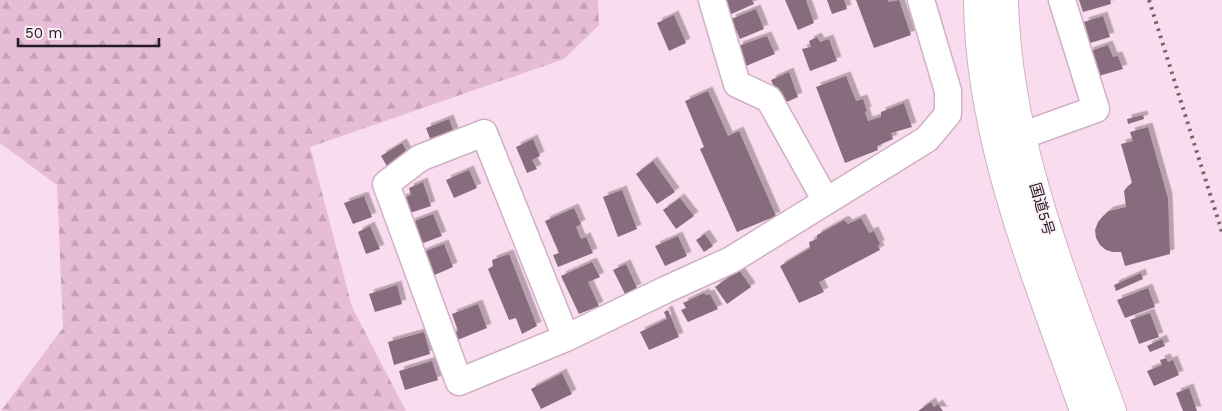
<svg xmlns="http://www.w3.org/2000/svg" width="1222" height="411" font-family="'Work Sans','Noto Sans JP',sans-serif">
<defs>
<pattern id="forest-firs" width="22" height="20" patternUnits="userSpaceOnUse" patternTransform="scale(1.25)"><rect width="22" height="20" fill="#e6bcd7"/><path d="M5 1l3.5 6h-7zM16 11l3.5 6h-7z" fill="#c5a1b8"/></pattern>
<filter id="shadow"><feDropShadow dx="4.5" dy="-4.5" stdDeviation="0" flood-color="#0004"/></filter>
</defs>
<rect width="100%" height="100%" fill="#fadcef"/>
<polygon fill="url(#forest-firs)" points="0,0 598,0 599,25 564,59 310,147 352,307 406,411 1,411 63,328 57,185 0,143"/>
<g fill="#876c7d" filter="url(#shadow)">
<polygon points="723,0 752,0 754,4 729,15"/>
<polygon points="785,0 806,0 814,23 798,30"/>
<polygon points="827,0 844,0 847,9 832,14"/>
<polygon points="856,0 888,0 889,2 899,0 911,35 874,48"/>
<polygon points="1079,0 1110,0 1111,4 1083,12"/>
<polygon points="756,9 764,29 740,39 731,19"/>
<polygon points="674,15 686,43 669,51 657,23"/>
<polygon points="1103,16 1110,37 1090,43 1084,22"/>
<polygon points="767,36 775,54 746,66 738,46"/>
<polygon points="817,37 820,42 829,39 837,61 810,71 802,49 811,47 809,41"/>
<polygon points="1108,45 1113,57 1118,56 1123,69 1095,77 1088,52"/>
<polygon points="789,72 798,97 782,104 771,80"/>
<polygon points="846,76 856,101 863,99 867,111 865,112 868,121 881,117 881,112 904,103 912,127 891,133 893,139 877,146 878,150 845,163 816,87"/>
<polygon points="708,91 728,136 739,131 776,216 737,232 700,149 704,147 685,101"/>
<polygon points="1143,115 1144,119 1128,124 1127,119"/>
<polygon points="449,119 454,132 431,141 426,128"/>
<polygon points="1148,127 1168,198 1170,254 1125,266 1121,252 1113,252 1106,250 1100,245 1096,238 1095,230 1098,222 1103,216 1109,211 1126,207 1124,191 1127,187 1132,183 1121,144 1133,141 1130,132"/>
<polygon points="533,139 540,156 532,160 537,169 527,173 516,147"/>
<polygon points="402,143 409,155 388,168 381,156"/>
<polygon points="653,161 675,192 657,204 636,174"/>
<polygon points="469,170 477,188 454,198 446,180"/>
<polygon points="423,182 431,206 407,214 401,199 411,195 409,188"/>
<polygon points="622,190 637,229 618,237 603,197"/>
<polygon points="364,196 372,217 353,224 344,203"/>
<polygon points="680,198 694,216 676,229 663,210"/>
<polygon points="574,208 581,224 576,227 581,239 586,237 593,253 558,267 553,255 559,253 545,221"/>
<polygon points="433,214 442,236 418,245 410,223"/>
<polygon points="861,218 869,233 874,231 880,244 878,246 880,250 819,282 824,292 799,303 780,266 810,248 809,242 817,239 817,235 844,220 848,224"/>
<polygon points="370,226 380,249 366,254 358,232"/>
<polygon points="705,234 713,246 704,252 696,240"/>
<polygon points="678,236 687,256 665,266 655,246"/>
<polygon points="444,244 453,267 430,277 421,253"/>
<polygon points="509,254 537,326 522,334 516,318 509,320 488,269 493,266 492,260"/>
<polygon points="592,262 600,277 588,282 599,306 579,314 561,276"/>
<polygon points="626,264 637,288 625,294 613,270"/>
<polygon points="739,270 751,287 727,304 715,287"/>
<polygon points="1141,273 1143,279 1116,291 1114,285"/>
<polygon points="397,285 402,304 375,312 369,294"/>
<polygon points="1148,288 1155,307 1125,318 1117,300"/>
<polygon points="704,293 706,295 710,294 718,309 688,322 681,310 686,308 683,303"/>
<polygon points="478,304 487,328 455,341 451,334 458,331 452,314"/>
<polygon points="668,310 679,337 649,350 640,332 667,319 664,312"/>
<polygon points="1150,313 1159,337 1139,344 1130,320"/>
<polygon points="424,332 430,354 394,365 388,342"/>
<polygon points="1162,339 1165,346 1150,352 1147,346"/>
<polygon points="1166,358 1168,362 1173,360 1179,375 1154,386 1147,371 1162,365 1160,360"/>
<polygon points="432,361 438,380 405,390 399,371"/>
<polygon points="562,373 572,394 541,409 531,389"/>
<polygon points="1189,388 1197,411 1183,411 1176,393"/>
<polygon points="931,402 934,407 938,404 943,411 918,411"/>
</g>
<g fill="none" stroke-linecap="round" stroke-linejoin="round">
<g stroke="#ceb1c4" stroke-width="29">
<g id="minor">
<polyline points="712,0 737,84 769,99 826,201"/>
<polyline points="1000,140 1021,136 1096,109 1062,0"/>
<polyline points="566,338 484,133 420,158 386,184 459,382 566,338 665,290 731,260 927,139 948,114 948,91 921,0"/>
</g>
</g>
<g stroke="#ceb1c4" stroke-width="30">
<g id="highway">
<path d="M 978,0 C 979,143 1038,278 1084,411"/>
<path d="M 1004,0 C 1007,143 1064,278 1112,411"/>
</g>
</g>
<use href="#minor" stroke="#fff" stroke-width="26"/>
<use href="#highway" stroke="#fff" stroke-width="28"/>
<polyline stroke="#74636f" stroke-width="4" stroke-dasharray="2.5 5" stroke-linecap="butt" points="1149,0 1222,232"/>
</g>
<g text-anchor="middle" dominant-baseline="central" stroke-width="4" stroke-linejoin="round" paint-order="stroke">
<g font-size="15" fill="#251b22" stroke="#fcf0f7">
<text transform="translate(1042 209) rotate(74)">国道5号</text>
</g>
</g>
<path d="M18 38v8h141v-8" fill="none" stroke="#251b22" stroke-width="2.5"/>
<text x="25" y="38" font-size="15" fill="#251b22" stroke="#fcf0f7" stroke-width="4" paint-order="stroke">50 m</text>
</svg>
